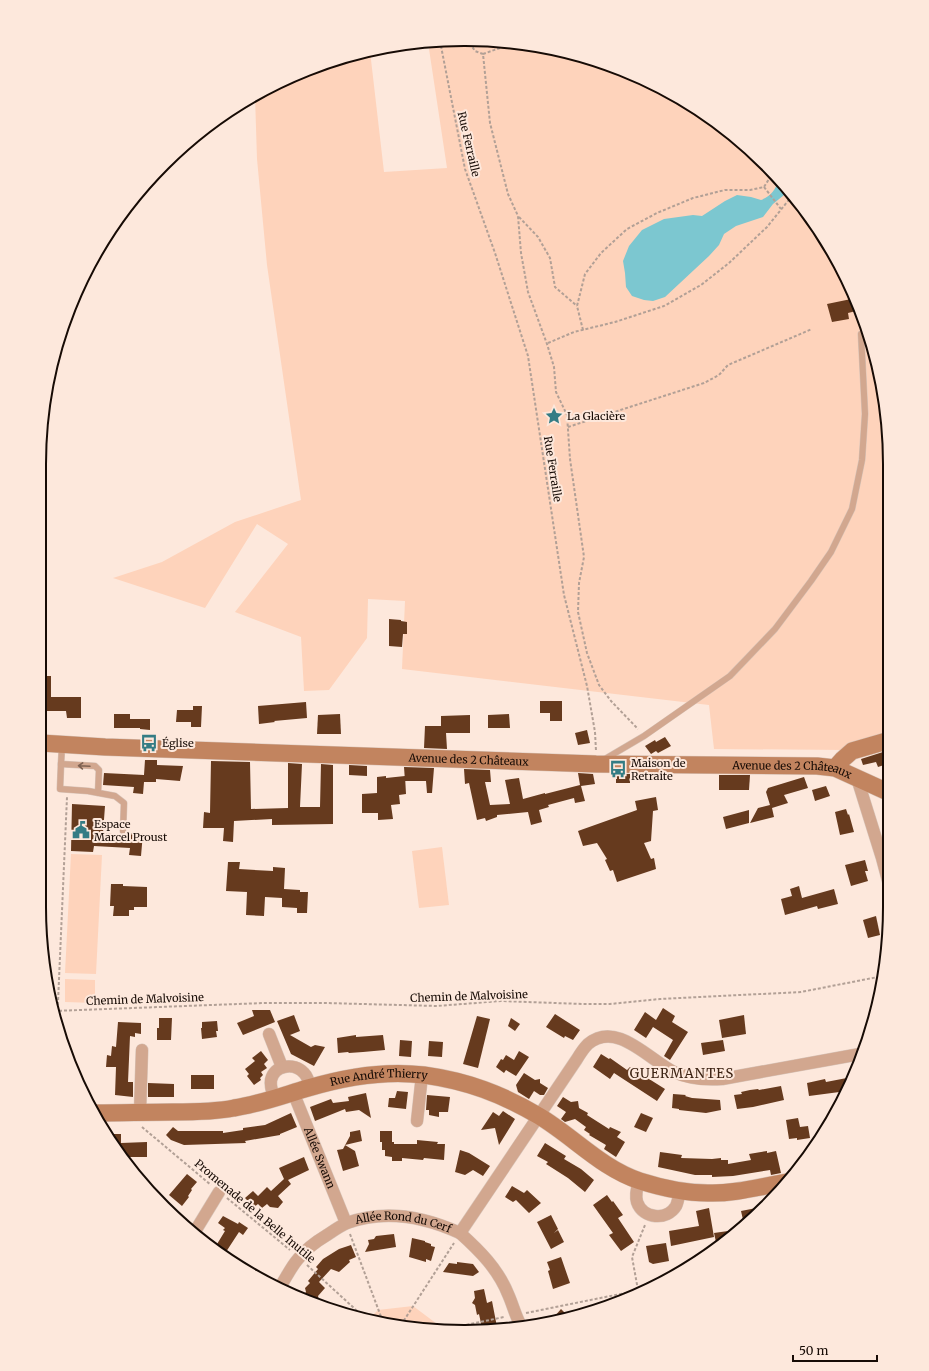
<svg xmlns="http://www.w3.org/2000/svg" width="929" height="1371" font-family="Merriweather,serif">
<rect width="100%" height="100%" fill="#fde8dc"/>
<g fill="#fed3bb">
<polygon points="464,39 547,47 627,71 701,111 765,163 818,228 858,301 882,381 890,464 890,626 885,627 890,656 890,732 846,750 714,749 709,705 402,669 405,601 368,599 367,638 329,690 304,691 301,637 235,612 288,544 257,524 205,608 113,578 162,562 235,522 301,500 267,265 257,159 255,96 301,71 370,51 384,172 447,168 429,49 432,42"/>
<polygon points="442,847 449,905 419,908 412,851"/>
<polygon points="71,854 102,855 96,974 65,973"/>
<polygon points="65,979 95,980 95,1003 65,1002"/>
<polygon points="413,1306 445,1330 436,1331 368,1320 378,1310"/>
</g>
<path fill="#7cc7d0" d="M 779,180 L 785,187 L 784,195 L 773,204 L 763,217 L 736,226 L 724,234 L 719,245 L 709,256 L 665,297 L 653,301 L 644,300 L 632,296 L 626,287 L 625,273 L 623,261 L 629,246 L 642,230 L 664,219 L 693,215 L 702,216 L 725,201 L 737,195 L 751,197 L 761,200 C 771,196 775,190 779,180 Z"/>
<g fill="#663a1e">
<polygon points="856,298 860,310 848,313 849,319 832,322 827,304"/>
<polygon points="389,619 401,620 401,621 407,622 407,634 403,634 402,647 389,646"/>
<polygon points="41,676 51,676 51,697 81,697 81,718 67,718 66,711 41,711"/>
<polygon points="540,701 562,701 562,721 550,721 550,713 540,713"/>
<polygon points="306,702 307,718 274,721 275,722 259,724 258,706"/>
<polygon points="193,706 202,706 201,727 191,727 191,722 176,722 177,710 193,710"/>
<polygon points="114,714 130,714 130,719 150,719 150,730 140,729 140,728 114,728"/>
<polygon points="340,714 341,734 317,734 318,715"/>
<polygon points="509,714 510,728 488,728 488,715"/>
<polygon points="470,715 470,733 446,733 447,749 424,748 425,726 441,726 441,716"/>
<polygon points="587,730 590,743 578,745 575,733"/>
<polygon points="665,737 671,746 658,753 656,751 651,754 645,746 655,740 656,742"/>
<polygon points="883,752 887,764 878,767 876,762 863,765 861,759"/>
<polygon points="145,760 157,760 157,765 183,766 180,781 156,779 156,782 144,782 143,794 133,793 134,787 103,785 104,773 144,775"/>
<polygon points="211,761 250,762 251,809 288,808 288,763 302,764 300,807 320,807 321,764 333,765 333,824 272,825 272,819 234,821 233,842 223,841 224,828 203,828 204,812 210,813"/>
<polygon points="349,765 367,766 367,776 349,775"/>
<polygon points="404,767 434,768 432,793 427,793 426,781 405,781"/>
<polygon points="464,769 490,770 491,782 485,782 490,805 510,804 505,780 519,778 523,799 545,793 545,794 580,785 578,773 593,774 595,784 581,786 585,801 575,803 574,798 548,805 549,807 539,810 542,822 531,825 528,812 497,815 497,817 486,821 485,818 477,820 469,783 465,784"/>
<rect x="616" y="774" width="14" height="9"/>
<polygon points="719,775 750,775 749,790 719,790"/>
<polygon points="386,776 386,778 405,776 406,794 399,795 400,804 391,805 393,819 378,820 378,813 362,813 362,794 377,793 377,777"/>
<polygon points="804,777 808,788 784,795 788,803 772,808 774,817 750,823 758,808 770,805 766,792 768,788"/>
<polygon points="826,786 830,796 815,801 812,790"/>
<polygon points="656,797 658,810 653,811 651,841 644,843 651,859 654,858 656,869 617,882 613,870 610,871 605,860 607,859 597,843 583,846 578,831 637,810 635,801"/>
<polygon points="72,804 105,806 103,833 123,835 131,835 131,833 143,833 141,856 129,855 130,848 94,846 93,852 71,851"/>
<polygon points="846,809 848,815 849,814 854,832 840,835 835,812"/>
<polygon points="749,810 749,823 726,829 723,817"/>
<polygon points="865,860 868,871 865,871 868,881 851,886 845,865"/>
<polygon points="228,862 240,862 239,869 273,871 273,867 285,868 284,889 300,890 300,892 308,892 307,913 297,913 297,908 282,907 282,898 265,897 264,916 246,915 247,892 226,891"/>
<polygon points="111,884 123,884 123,886 147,887 147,907 134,907 134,910 129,910 129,916 113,916 114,906 110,906"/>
<polygon points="799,886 802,898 834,889 838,904 818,909 817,906 785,915 781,899 792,896 790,889"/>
<polygon points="876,916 880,935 868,938 863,920"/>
<polygon points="663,1008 675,1016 672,1022 688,1032 670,1060 664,1056 673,1040 653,1027 646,1038 634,1030 645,1012 656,1020"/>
<polygon points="252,1010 270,1010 275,1022 243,1035 237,1023 254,1016"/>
<polygon points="555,1014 580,1030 573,1040 565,1036 564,1038 546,1027"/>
<polygon points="294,1015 300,1031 290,1035 311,1047 315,1045 325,1047 314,1066 291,1054 277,1021"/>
<polygon points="744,1015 746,1034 722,1038 719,1020"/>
<polygon points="477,1016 490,1019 478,1068 463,1064"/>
<polygon points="159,1018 172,1018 171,1040 157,1040 157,1028 159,1028"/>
<polygon points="511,1018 520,1024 515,1031 508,1026"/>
<polygon points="217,1021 218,1031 216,1031 217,1037 202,1039 201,1028 202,1028 202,1022"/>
<polygon points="118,1022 141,1023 141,1034 135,1033 135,1037 130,1036 128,1082 133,1082 133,1097 115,1095 116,1067 106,1067 107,1055 111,1056 112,1046 116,1047"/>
<polygon points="356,1035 356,1037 383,1035 385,1050 363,1052 349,1053 348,1052 338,1053 337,1038"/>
<polygon points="400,1040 412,1041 411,1057 399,1056"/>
<polygon points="723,1040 725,1051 703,1055 701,1043"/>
<polygon points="429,1041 443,1042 442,1057 428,1056"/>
<polygon points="261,1051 268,1060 264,1064 267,1068 261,1072 263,1075 260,1078 261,1080 254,1085 247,1076 249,1074 245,1069 255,1061 252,1058"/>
<polygon points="519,1051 529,1057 516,1076 506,1070 504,1073 496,1067 501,1059 503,1060 506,1055 514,1060"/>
<polygon points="601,1054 609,1059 610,1058 627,1070 630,1067 665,1089 657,1101 614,1073 610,1079 593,1067"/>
<polygon points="524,1073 535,1080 540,1079 540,1083 548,1088 544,1095 540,1095 534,1091 529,1099 518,1092 516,1085"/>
<rect x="191" y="1075" width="23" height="14"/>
<polygon points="852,1077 847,1091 809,1096 807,1083 825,1079 826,1082"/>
<polygon points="148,1083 174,1084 174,1097 148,1097"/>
<polygon points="781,1086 784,1100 753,1107 737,1109 734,1095 742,1094 741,1092 750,1090 758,1089 759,1090"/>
<polygon points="397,1091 408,1092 406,1109 388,1107 389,1098 395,1098"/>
<polygon points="366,1093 371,1118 359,1110 346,1112 345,1109 315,1121 310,1107 331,1099 333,1103 349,1101 348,1097"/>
<polygon points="673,1094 686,1095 685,1096 692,1098 720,1100 721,1110 706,1113 679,1110 679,1109 672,1108"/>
<polygon points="427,1095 450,1097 448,1112 439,1112 439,1117 429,1115 429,1110 426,1110"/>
<polygon points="563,1097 571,1102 578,1101 579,1108 588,1113 587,1115 609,1129 610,1127 621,1132 617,1137 625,1142 616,1157 604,1149 606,1145 589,1135 590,1134 584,1130 586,1127 575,1119 565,1122 561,1119 566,1112 557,1106"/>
<polygon points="503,1111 515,1119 499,1145 495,1128 481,1130 493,1112 499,1116"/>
<polygon points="291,1113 297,1127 280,1134 280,1135 245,1141 246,1143 184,1145 171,1140 166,1135 173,1127 178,1131 223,1131 223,1133 243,1130 243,1128 265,1125"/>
<polygon points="641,1113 653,1118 646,1132 634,1127"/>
<polygon points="798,1118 800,1127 808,1126 810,1138 797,1140 797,1138 789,1139 786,1120"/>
<polygon points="360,1130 362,1141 345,1145 355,1151 359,1166 343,1171 337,1150 343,1149 350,1136 350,1132"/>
<polygon points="380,1131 392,1131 392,1142 394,1142 394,1144 417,1144 417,1140 438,1142 437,1144 445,1144 444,1160 424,1158 423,1160 402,1158 402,1161 392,1161 392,1157 385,1156 385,1150 382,1150 382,1142 380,1142"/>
<polygon points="106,1134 121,1134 121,1143 147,1142 147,1157 122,1157 121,1149 116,1149"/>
<polygon points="545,1143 566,1156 564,1159 581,1169 594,1180 585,1192 568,1178 546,1164 548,1162 537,1156"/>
<polygon points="460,1150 469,1153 490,1166 483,1176 473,1170 465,1175 455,1172"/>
<polygon points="767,1151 767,1153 776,1151 781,1173 771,1175 770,1170 733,1176 712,1177 712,1175 695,1175 658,1167 660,1152 682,1155 681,1158 712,1159 721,1158 721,1160 728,1160 728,1164 751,1160 749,1154"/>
<polygon points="304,1157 309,1170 288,1180 291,1184 278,1196 283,1202 278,1208 270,1207 267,1204 262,1208 258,1204 254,1207 245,1198 253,1191 258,1196 267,1187 271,1191 284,1179 279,1168"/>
<polygon points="187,1174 197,1182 191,1189 192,1190 188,1196 189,1197 182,1206 169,1195"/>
<polygon points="512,1186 524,1193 527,1190 541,1203 529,1213 516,1200 513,1202 505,1197"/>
<polygon points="607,1195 612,1202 613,1201 623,1215 618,1218 634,1242 621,1251 609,1235 613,1233 593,1205"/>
<polygon points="766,1206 766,1207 744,1224 741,1211"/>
<polygon points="709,1208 714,1237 671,1246 669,1231 699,1226 696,1211"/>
<polygon points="551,1215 558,1229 554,1233 558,1230 564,1242 551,1249 537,1222"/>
<polygon points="223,1216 238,1224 239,1222 248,1228 243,1235 239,1232 224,1255 214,1249 225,1231 223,1230 225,1228 218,1223"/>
<polygon points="735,1230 722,1241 716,1242 714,1233"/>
<polygon points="394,1234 396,1247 365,1252 369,1244 368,1240 374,1239 376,1236"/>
<polygon points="412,1238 425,1241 425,1242 431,1244 431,1246 435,1247 431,1261 426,1259 426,1262 409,1257"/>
<polygon points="666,1243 669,1261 653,1264 649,1262 646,1246"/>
<polygon points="351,1245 356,1257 349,1260 350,1262 339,1272 331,1269 319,1282 325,1288 318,1296 319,1300 313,1300 311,1303 302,1297 306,1292 305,1288 310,1283 308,1281 318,1269 316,1267 323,1259 339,1249"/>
<polygon points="561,1257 570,1283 553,1289 548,1271 550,1270 547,1262"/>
<polygon points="457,1262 473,1264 479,1272 473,1276 443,1272 449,1263 457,1264"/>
<polygon points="484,1289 487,1303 492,1301 497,1327 482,1328 479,1314 477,1315 475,1305 472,1303 475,1298 474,1291"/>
<polygon points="561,1309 570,1318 549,1323"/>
</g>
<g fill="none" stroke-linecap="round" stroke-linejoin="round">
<g stroke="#d8c5ba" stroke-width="7">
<g id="lane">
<polyline points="605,759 644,736 730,676 775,629 811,581 831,552 852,509 862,460 865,414 861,334"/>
<polyline points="61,764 62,746"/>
<polyline points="98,793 99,770 95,766 61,764 60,789 88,791 115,796 124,803 123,831"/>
</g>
</g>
<g stroke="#d8c5ba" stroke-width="13">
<g id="street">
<polyline points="857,778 882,858 890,888"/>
<polyline points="269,1034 282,1067"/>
<path id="s1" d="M 293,1092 L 346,1223"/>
<path d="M 274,1098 C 272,1092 270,1086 271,1080 C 274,1065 294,1062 304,1073 C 307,1076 309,1082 310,1087"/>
<polyline points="140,1112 142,1050"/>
<polyline points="417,1121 422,1075"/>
<path d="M 639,1180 C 637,1187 635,1195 637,1202 C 643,1219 667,1221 676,1206 C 678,1202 679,1195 680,1190"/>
<polyline points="194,1233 219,1192"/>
<path d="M 460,1233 C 480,1251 498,1269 508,1294 C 513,1305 515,1315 521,1326"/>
<path id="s2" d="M 280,1287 C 286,1278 291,1267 298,1259 C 305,1250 317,1241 327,1235 C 333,1231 340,1226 347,1223 C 385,1209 425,1217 460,1233 L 577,1059 C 580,1054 584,1048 588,1044 C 617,1020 649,1060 674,1072 C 689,1079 706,1080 722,1079 L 860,1054"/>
</g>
</g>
<g stroke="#d8c5ba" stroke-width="18">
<g id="secondary">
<path id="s3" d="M 41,743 L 105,747 L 596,764 L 817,766 L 835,768 L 890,793"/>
<polyline points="835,768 843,759 852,751 890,740"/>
<path id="s4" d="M 96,1113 C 121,1113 147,1112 173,1112 C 193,1112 214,1112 234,1108 C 260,1104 284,1095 308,1088 C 345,1077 385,1070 424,1075 C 467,1081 502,1094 539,1116 C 574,1137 601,1168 640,1181 C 662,1188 686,1193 708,1193 C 735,1194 762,1186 788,1182"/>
</g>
</g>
<g stroke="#b2a096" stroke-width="2" stroke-dasharray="3 2" stroke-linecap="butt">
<polyline points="467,39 475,51 483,54 490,123 508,194 518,216 521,253 528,292 547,344 554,367 556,392 567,415 570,459 584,557 579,583 578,612 587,653 599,685 611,701 638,729"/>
<polyline points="440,41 465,169 495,253 528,356 564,595 587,686 595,732 596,751"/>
<polyline points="483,54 511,44"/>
<polyline points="764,187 781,209"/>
<polyline points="519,217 538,237 550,258 555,287 577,306"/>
<polyline points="583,330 577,306 585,274 601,253 627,229 657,213 693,198 725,190 750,190 764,187 769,179 771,171"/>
<polyline points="548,343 574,332 615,322 664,306 701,285 729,263 767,227 792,196"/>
<polyline points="568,427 704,383 719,375 728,365 812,329"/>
<polyline points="54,1011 264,1003 325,1003 437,1006 501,1001 582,1004 610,1004 660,999 801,992 883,976"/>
<polyline points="57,1025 67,797"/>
<polyline points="142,1127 211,1185"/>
<polyline points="227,1198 290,1250"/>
<polyline points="350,1234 383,1322"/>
<polyline points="307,1265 367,1320"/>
<polyline points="638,1290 632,1257 645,1225"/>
<polyline points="526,1313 650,1288"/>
<polyline points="401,1325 454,1243"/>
<polyline points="437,1331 504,1317"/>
</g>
<use href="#lane" stroke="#d2a78f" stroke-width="6"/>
<use href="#street" stroke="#d2a78f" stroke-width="12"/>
<use href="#secondary" stroke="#c2845f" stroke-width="17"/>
</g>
<defs><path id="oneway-shaft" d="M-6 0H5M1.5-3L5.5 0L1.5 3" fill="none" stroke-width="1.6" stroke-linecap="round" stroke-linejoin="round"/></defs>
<use stroke="#7e6151" href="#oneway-shaft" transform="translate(84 766) rotate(-177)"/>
<defs>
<g id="sight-bare" transform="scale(1.38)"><path d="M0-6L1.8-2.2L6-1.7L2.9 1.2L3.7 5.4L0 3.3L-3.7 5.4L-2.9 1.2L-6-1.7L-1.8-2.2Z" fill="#347c84" stroke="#fde8dc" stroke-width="2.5" paint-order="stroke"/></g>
<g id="bus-bare" transform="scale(1.38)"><path d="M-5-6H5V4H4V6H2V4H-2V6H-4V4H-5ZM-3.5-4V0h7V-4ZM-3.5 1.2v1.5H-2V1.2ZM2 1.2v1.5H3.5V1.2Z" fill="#347c84" stroke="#fde8dc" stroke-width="2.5" paint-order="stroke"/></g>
<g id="civic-bare" transform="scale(1.38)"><path d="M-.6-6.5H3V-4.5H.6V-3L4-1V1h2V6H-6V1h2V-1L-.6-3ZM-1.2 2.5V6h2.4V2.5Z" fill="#347c84" stroke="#fde8dc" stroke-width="2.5" paint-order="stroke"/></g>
</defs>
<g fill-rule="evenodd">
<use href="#sight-bare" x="554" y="416"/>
<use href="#bus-bare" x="149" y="743"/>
<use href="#bus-bare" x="618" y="769"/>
<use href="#civic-bare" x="81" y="830"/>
</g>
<g text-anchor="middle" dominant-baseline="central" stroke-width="4" stroke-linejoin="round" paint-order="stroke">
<g font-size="11" fill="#170b05" stroke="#fde8dc">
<text transform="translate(469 144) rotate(77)">Rue Ferraille</text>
<text transform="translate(553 469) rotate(81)">Rue Ferraille</text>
<text stroke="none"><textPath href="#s3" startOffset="428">Avenue des 2 Châteaux</textPath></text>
<text stroke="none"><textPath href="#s3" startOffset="752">Avenue des 2 Châteaux</textPath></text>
<text transform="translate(469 996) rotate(-2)">Chemin de Malvoisine</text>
<text transform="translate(145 999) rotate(-2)">Chemin de Malvoisine</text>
<text stroke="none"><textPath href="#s4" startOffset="287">Rue André Thierry</textPath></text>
<text stroke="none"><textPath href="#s1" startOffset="71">Allée Swann</textPath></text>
<text transform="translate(255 1211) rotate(40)">Promenade de la Belle Inutile</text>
<text stroke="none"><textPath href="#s2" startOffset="152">Allée Rond du Cerf</textPath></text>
</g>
<g font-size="11" fill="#170b05" stroke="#fde8dc" text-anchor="start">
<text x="567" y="416">La Glacière</text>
<text x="162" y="743">Église</text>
<text x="631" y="763">Maison de<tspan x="631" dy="13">Retraite</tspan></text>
<text x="94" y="824">Espace<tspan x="94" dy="13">Marcel Proust</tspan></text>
</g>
<g font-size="13" letter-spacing="1" fill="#3c2212" stroke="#fde8dc">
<text x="682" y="1073">GUERMANTES</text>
</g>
</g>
<path d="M0 0H929V1371H0ZM464 46H465A418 418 0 0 1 883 464V907A418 418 0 0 1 465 1325H464A418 418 0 0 1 46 907V464A418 418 0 0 1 464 46Z" fill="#fde8dc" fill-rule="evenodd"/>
<path fill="none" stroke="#170b05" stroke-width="2" d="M464 46H465A418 418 0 0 1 883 464V907A418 418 0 0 1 465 1325H464A418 418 0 0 1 46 907V464A418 418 0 0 1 464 46Z"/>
<path d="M793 1355v6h84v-6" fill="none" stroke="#170b05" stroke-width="2"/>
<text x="799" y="1355" font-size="12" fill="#170b05" stroke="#fde8dc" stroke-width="3" paint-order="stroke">50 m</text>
</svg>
